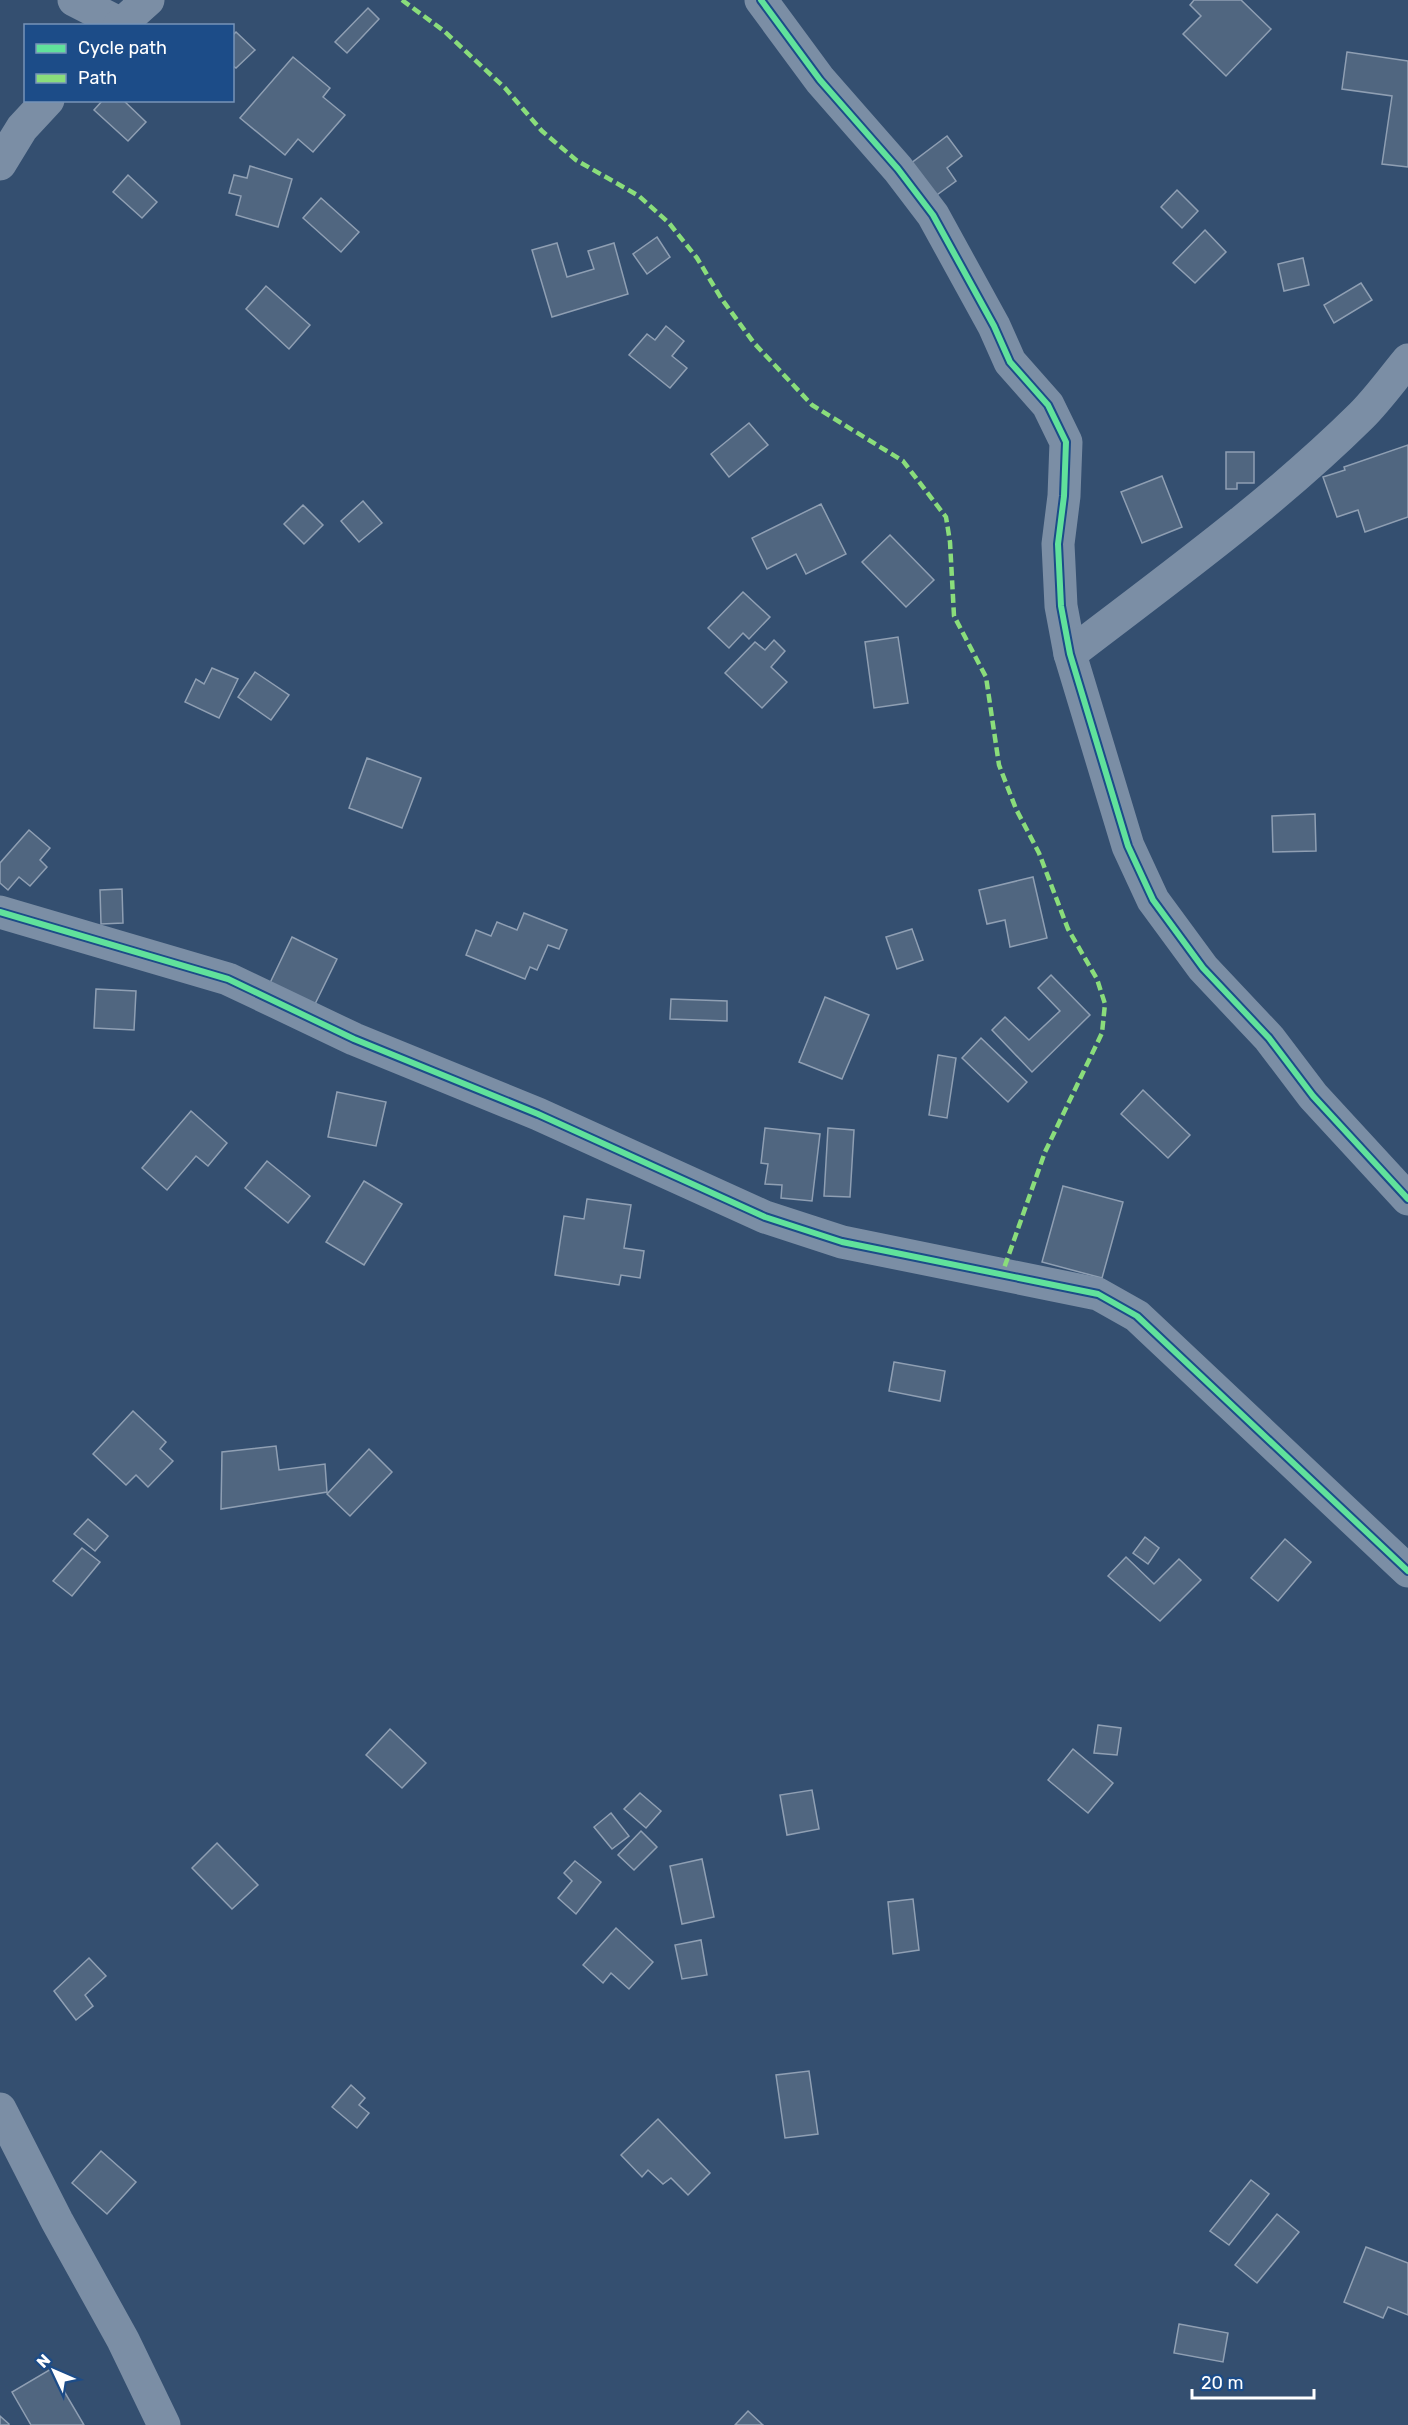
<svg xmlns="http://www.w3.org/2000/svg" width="1408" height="2425" font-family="Rubik,sans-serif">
<rect width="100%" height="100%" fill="#344f70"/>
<g fill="#506680" stroke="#8f9fb3" stroke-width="1.5">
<polygon points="1194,0 1241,0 1271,29 1226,76 1183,34 1201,16 1190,5"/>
<polygon points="368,8 379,19 347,53 335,42"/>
<polygon points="236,32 255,50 236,68 232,65 232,36"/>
<polygon points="1347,52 1408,61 1408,167 1382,164 1392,96 1342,89"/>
<polygon points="293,57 330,88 323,97 345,115 313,152 298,139 285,155 240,118"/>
<polygon points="103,100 123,100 146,122 128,141 94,110"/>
<polygon points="947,136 962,156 947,168 956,181 934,197 910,164"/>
<polygon points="250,166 292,179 278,227 236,215 241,196 229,193 234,175 247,178"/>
<polygon points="128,175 157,202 142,218 113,192"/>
<polygon points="1177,190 1198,211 1182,228 1161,207"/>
<polygon points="321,198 359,232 341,252 303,218"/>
<polygon points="1205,230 1226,252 1195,283 1173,263"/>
<polygon points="657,237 670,257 647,274 633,254"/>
<polygon points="557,243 567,277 594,269 588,251 614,243 628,294 552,317 532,250"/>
<polygon points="1303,258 1309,285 1284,291 1278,264"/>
<polygon points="1361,283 1372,300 1334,323 1324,305"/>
<polygon points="266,286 310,325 289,349 246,309"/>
<polygon points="666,326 684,341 672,356 687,368 670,388 629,355 647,334 655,340"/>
<polygon points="749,423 768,445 729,477 711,454"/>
<polygon points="1408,445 1408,517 1365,532 1358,510 1337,517 1323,477 1345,470 1344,467"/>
<polygon points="1226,452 1254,452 1254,483 1237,483 1237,489 1226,489"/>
<polygon points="1162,476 1182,527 1142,543 1121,492"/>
<polygon points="363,501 382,523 359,542 341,521"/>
<polygon points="821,504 846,554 806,574 796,554 767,569 752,538"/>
<polygon points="303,505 323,525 304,544 284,524"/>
<polygon points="890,535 934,580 906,607 862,562"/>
<polygon points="743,592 770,617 749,639 743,633 729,648 708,628"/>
<polygon points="898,637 908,703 874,708 865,642"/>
<polygon points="774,640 785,651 771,667 787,682 762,708 725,673 755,642 765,650"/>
<polygon points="212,668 238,679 219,718 185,702 196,679 204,684"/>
<polygon points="255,672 289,695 271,720 238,697"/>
<polygon points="367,758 421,778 402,828 349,808"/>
<polygon points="1315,814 1316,851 1273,852 1272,816"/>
<polygon points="29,830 50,848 40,860 47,867 30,886 19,877 8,890 0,883 0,863"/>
<polygon points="1033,877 1047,938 1010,947 1005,920 987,924 979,890"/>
<polygon points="122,889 123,923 101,924 100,890"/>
<polygon points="524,913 567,930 559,949 548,945 537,970 530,967 525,979 466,955 476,930 491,936 497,922 517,930"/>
<polygon points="912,929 923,960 897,969 886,937"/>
<polygon points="292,937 337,959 315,1004 270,983"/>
<polygon points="1051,975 1090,1015 1032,1072 992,1030 1005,1017 1029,1040 1060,1011 1038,988"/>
<polygon points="96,989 136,991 134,1030 94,1028"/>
<polygon points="825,997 869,1015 842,1079 799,1062"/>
<polygon points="671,999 727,1001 727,1021 670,1019"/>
<polygon points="981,1038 1027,1082 1008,1102 962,1058"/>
<polygon points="938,1055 956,1058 947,1118 929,1115"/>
<polygon points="1143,1090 1190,1135 1168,1158 1121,1114"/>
<polygon points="337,1092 386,1102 376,1146 328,1137"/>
<polygon points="191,1111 227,1143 208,1166 196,1156 167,1190 142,1168"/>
<polygon points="765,1128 820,1134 812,1201 781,1198 782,1185 765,1184 768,1164 761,1163"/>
<polygon points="828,1128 854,1130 850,1197 824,1196"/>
<polygon points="267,1161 310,1196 288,1223 245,1188"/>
<polygon points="364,1181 402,1204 364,1265 326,1242"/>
<polygon points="1063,1186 1123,1202 1102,1278 1042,1262"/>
<polygon points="587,1199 631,1205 624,1248 644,1251 640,1278 621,1275 619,1285 555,1275 564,1216 584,1219"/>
<polygon points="894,1362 945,1371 940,1401 889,1391"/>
<polygon points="133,1411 166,1442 160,1449 173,1461 148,1487 136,1475 126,1485 93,1454"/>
<polygon points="276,1446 279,1470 325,1464 327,1492 221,1509 222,1452"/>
<polygon points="369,1449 392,1472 350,1516 327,1494"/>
<polygon points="88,1519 108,1536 95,1551 74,1534"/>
<polygon points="1145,1537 1159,1548 1148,1564 1133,1553"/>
<polygon points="1285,1539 1311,1562 1278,1601 1251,1578"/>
<polygon points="82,1548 100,1562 72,1596 53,1581"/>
<polygon points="1126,1557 1154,1584 1179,1559 1201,1580 1160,1621 1108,1576"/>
<polygon points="1098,1725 1121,1728 1117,1755 1094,1753"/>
<polygon points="390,1729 426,1763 402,1788 366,1755"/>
<polygon points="1073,1749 1113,1783 1088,1813 1048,1780"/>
<polygon points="812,1790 819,1829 787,1835 780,1795"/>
<polygon points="640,1793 661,1811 646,1828 624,1809"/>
<polygon points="611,1813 629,1836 612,1849 594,1827"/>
<polygon points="641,1831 657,1847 634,1870 618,1855"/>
<polygon points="217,1843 258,1885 232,1909 192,1868"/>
<polygon points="702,1859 714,1917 682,1924 670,1866"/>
<polygon points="575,1861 601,1882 576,1914 558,1898 572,1881 564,1873"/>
<polygon points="913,1899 919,1950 893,1954 888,1902"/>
<polygon points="616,1928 653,1962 629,1989 611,1973 603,1983 583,1965"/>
<polygon points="701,1940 707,1975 682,1979 675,1945"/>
<polygon points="89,1958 106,1976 85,1995 93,2006 76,2020 54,1991"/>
<polygon points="809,2071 818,2134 785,2138 776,2075"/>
<polygon points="351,2085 365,2098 359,2105 369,2113 357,2128 332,2107"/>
<polygon points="658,2119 710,2173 688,2195 671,2178 663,2184 648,2170 642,2177 621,2155"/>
<polygon points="101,2151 136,2182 107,2214 72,2183"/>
<polygon points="1251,2180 1269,2194 1229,2245 1210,2231"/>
<polygon points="1277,2214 1299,2232 1257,2283 1235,2265"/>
<polygon points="1366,2247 1408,2263 1408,2315 1388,2307 1383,2318 1344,2302"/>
<polygon points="1179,2324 1228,2333 1223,2362 1174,2353"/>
<polygon points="51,2369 84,2425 31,2425 12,2392"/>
<polygon points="748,2411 763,2425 735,2425"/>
<polygon points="0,2416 9,2424 9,2425 0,2425"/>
</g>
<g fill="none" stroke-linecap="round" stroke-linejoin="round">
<g stroke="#7b8ea5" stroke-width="33">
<polyline points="74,0 121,24"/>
<polyline points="761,0 820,80 898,169 933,215 994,326 1010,362 1048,405 1066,442 1064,496 1058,544 1061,606 1070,654 1128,846 1153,900 1203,968 1269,1038 1313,1096 1408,1199"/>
<polyline points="119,26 148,0"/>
<polyline points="0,164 22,128 48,100"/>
<path d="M 1070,654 C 1169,578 1272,504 1361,416 C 1378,399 1393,378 1408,360"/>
<polyline points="0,912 228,979 354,1039 538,1114 765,1217 842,1242 1098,1294 1137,1316 1408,1571"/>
<polyline points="0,2109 57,2221 123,2340 164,2425"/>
</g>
<polyline stroke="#8add7b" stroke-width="4.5" stroke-dasharray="9 4.5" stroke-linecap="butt" points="402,0 444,31 505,88 542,131 576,160 639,196 669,223 697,258 721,298 754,343 812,405 903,461 946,517 950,542 954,616 986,677 999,765 1016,809 1039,853 1068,929 1097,979 1105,1004 1102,1033 1045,1152 1002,1274"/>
<g stroke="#1c4c88" stroke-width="10">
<g id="cycleway">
<polyline points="761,0 820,80 898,169 933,215 994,326 1010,362 1048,405 1066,442 1064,496 1058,544 1061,606 1070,654 1128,846 1153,900 1203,968 1269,1038 1313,1096 1408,1199"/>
<polyline points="0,912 228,979 354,1039 538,1114 765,1217 842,1242 1098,1294 1137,1316 1408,1571"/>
</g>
</g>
<use href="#cycleway" stroke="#60e19b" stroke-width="6"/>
</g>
<rect x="24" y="24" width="210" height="78" fill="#1c4c88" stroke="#7794b8" stroke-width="1.5"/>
<rect x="36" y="44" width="30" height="9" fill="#60e19b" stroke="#7794b8" stroke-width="1.5"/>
<text x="78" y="54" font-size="18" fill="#ffffff">Cycle path</text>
<rect x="36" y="74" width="30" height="9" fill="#8add7b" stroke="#7794b8" stroke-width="1.5"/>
<text x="78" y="84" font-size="18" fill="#ffffff">Path</text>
<g transform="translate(54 2371) rotate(314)" stroke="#1c4c88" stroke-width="4.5" paint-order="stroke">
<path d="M0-4.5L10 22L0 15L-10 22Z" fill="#ffffff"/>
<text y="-9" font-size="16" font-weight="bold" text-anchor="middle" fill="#ffffff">N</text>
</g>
<path d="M1192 2389v9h122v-9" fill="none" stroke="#ffffff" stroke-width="3"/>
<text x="1201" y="2389" font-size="18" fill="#ffffff" stroke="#1c4c88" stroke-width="4.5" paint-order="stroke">20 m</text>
</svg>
